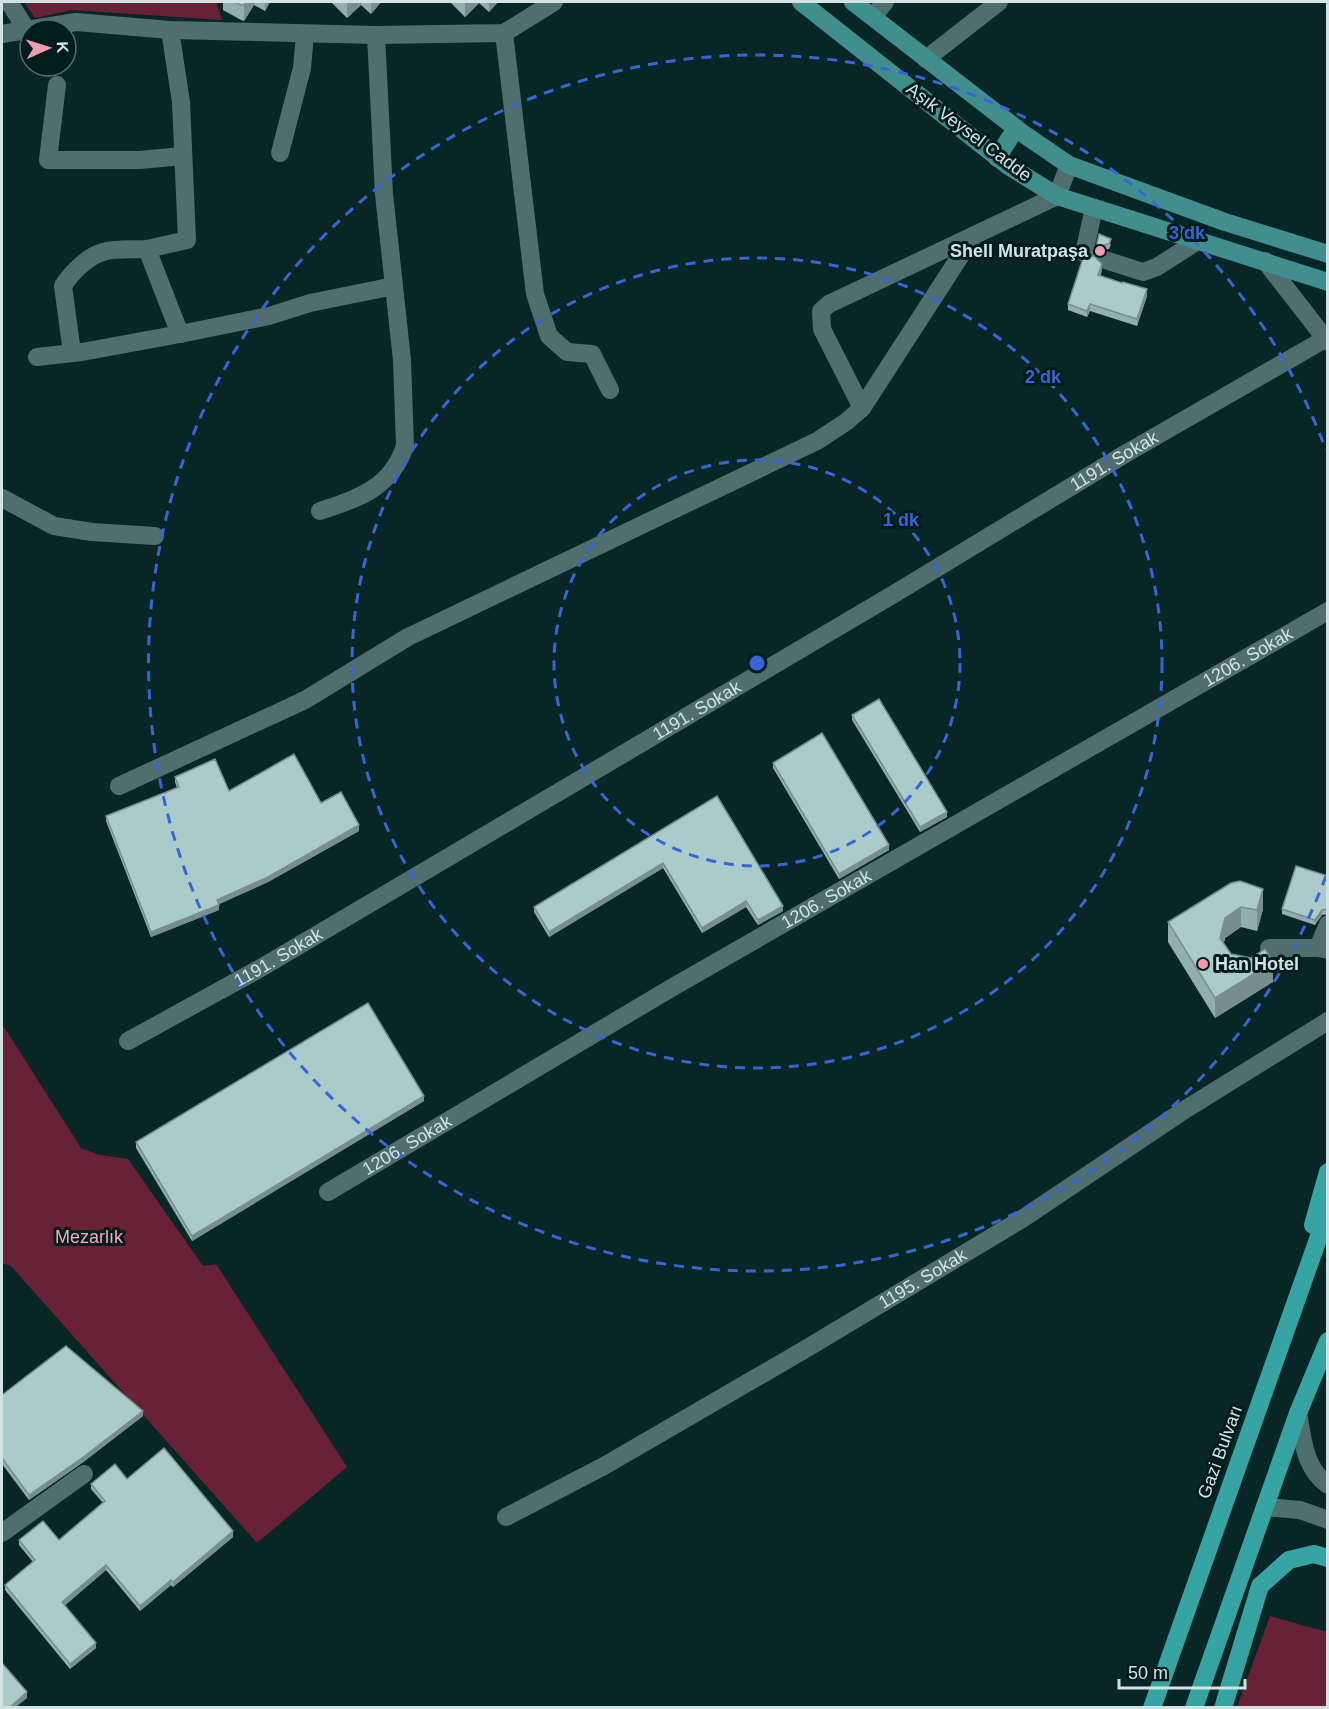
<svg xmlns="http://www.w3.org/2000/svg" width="1329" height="1709" font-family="Helvetica,sans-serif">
<rect width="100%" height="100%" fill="#082626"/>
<g fill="#692138">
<polygon points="24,2 216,2 222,20 72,10 35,18"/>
<polygon points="4,1027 81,1148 100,1155 128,1159 203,1266 216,1264 347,1467 257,1543 11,1266 2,1263 2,1028"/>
<polygon points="1270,1616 1327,1632 1327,1707 1237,1707"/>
</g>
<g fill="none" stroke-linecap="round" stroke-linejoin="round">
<g stroke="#506e6d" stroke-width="18">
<polyline points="9,2 26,29"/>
<polyline points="873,17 885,2"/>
<polyline points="170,30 181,102 187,240 147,249 180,334"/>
<polyline points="504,33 535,294 549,336 567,352 592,354 610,390"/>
<polyline points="2,34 76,22 170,30 376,35 504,33 554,2"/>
<polyline points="926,59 999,2"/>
<polyline points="57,85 48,160 139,160 183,156"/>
<polyline points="280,153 302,68 305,34"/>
<polyline points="1087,254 1084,253 1094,208"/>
<polyline points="1105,260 1143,272 1157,267 1199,240"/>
<polyline points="1265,261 1328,342"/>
<path d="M 72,353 L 63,286 C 71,273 88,256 103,252 C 116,248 133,250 147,249"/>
<polyline points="37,357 82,352 180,334 269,316 310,303 394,286"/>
<polyline points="862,408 972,238"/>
<polyline points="2,498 54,526 92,532 155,536"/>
<path d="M 320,511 C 359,498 391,488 405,446 L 402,360 L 384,194 L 376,35"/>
<polyline points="119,786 305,700 408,637 817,441 846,422 862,408 822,329 821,311 829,304 1057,196 1069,165"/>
<polyline points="1269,948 1318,948 1328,950"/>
<polyline points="1318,948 1328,924"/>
<path id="s1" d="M 128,1041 L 259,969 L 894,594 L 1125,454 L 1325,339"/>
<path id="s2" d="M 328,1192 L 673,987 L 1328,611"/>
<path d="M 1298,1413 C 1303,1440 1304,1468 1328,1485"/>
<polyline points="1266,1507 1300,1510 1328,1520"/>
<path id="s3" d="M 506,1517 L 604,1466 L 809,1347 L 1022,1219 L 1186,1109 L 1328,1021"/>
<polyline points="2,1533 84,1474"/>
</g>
<g stroke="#408e8d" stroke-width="18">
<polyline points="801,2 1007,165 1057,196 1328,282"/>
<polyline points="853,2 1025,135 1069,165 1225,222 1328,254"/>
<polyline points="997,158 1016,128"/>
</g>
<g stroke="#36a4a3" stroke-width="18">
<polyline points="1313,1225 1328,1172"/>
<polyline points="1152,1708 1328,1211"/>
<polyline points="1194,1708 1298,1413 1328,1341"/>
<polyline points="1223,1708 1260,1586 1289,1560 1314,1554 1328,1558"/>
</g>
</g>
<g fill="#92afae">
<polygon points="223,2 270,2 265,11 254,5 244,21 241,20 223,10"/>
<polygon points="331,2 381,2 371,14 361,5 347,18"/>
<polygon points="450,2 498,2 489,12 479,3 465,17"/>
<polygon points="1097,243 1111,244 1109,249 1098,251 1097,249"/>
<polygon points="1102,271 1100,276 1147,296 1137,326 1090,311 1087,317 1068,310 1068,304"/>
<polygon points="852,715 947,817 920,832 852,720"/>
<polygon points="773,763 889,850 839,879 773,768"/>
<polygon points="175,777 229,791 321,803 359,831 268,882 219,904 219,910 151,937 106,821 106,816 177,788 175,782"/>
<polygon points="717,796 783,911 758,925 746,907 702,933 663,868 549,937 534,912 534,907"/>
<polygon points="1328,876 1328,914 1322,915 1315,925 1282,914 1282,909"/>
<polygon points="1240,881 1263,909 1257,931 1241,927 1225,938 1224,943 1231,954 1273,982 1215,1018 1168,942 1168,922"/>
<polygon points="424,1101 192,1241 136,1148 136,1142"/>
<polygon points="2,1395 143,1416 82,1463 29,1500 2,1464"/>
<polygon points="127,1479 233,1537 173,1587 171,1585 140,1611 106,1570 64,1606 96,1648 70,1669 5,1590 5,1585 33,1562 19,1545 19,1540 59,1540 103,1503 91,1489 91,1484"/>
</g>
<g fill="#778e8d">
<polygon points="246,2 254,2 254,5 244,21 244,5"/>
<polygon points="265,2 270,2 265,11"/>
<polygon points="349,2 361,2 361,5 347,18 347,3"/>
<polygon points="371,2 381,2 371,14"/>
<polygon points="465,2 479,2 479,3 465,17"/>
<polygon points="489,2 498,2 489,12"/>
<polygon points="1102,264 1102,271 1098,282 1098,275"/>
<polygon points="1147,289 1147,296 1137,326 1137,319"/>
<polygon points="1090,304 1090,311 1087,317 1087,311"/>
<polygon points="947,812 947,817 920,832 920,827"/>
<polygon points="359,825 359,831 268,882 217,905 217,900"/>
<polygon points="889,845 889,850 839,879 839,874"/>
<polygon points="663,863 663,868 549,937 549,932"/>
<polygon points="1263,889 1263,909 1257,931 1257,910"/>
<polygon points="746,901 746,907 702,933 702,928"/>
<polygon points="219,905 219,910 151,937 151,932"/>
<polygon points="783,906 783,911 758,925 758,920"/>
<polygon points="1241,907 1241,927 1225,938 1220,958 1220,938 1225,918"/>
<polygon points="1322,910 1322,915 1315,925 1315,920"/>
<polygon points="1273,962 1273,982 1215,1018 1215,998"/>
<polygon points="424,1096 424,1101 192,1241 192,1236"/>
<polygon points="143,1411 143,1416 82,1463 29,1500 29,1495"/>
<polygon points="233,1531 233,1537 173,1587 173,1582"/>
<polygon points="106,1565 106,1570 62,1608 62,1602"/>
<polygon points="171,1580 171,1585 140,1611 140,1606"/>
<polygon points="96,1643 96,1648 70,1669 70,1664"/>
<polygon points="27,1692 27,1698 16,1707 10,1707"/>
</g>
<g fill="#aacbca" stroke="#778e8d" stroke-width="1.5">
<polygon points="234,2 246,2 244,5 241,5"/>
<polygon points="1099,234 1111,239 1109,244 1098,246 1097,243"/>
<polygon points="1094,256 1102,264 1098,275 1122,283 1123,282 1147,289 1137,319 1090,304 1087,311 1068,304 1083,258"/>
<polygon points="879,699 947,812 920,827 852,715"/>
<polygon points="822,733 889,845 839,874 773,763"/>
<polygon points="294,754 321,803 341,792 359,825 268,877 217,900 219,905 151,932 106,816 179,787 175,777 215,759 229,791"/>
<polygon points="717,796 783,906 758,920 746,901 702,928 663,863 549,932 534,907"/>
<polygon points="1296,866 1328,876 1328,909 1322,910 1315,920 1282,909"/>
<polygon points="1240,881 1263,889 1257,910 1241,907 1225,918 1220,938 1231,954 1251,958 1265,949 1273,962 1215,998 1168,922 1231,883"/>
<polygon points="368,1003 424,1096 192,1236 136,1142"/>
<polygon points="66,1346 143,1411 82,1458 29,1495 2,1458 2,1395"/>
<polygon points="164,1448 233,1531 173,1582 171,1580 140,1606 106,1565 62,1602 96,1643 70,1664 5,1585 35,1560 19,1540 43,1521 59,1540 105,1501 91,1484 115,1464 127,1479"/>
<polygon points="2,1663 27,1692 10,1707 2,1707"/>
</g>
<g fill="none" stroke="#3864da" stroke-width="3" stroke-dasharray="10 8">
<circle cx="757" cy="663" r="203"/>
<circle cx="757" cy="663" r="405"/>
<path d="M1326 876A608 608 0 1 1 1326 450"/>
</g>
<g fill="#f29aaf" stroke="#001d1c" stroke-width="2">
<circle cx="1100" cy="251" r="6"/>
<circle cx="1203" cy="964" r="6"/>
</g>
<g text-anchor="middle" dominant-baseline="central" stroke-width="6" stroke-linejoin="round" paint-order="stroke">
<g font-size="18" fill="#d3e3e2" stroke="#001d1c">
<text transform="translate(969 132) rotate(37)">Aşık Veysel Cadde</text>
<text stroke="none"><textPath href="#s1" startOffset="1144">1191. Sokak</textPath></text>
<text stroke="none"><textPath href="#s2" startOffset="1064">1206. Sokak</textPath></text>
<text stroke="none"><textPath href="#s1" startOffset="658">1191. Sokak</textPath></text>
<text stroke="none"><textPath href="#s2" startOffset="578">1206. Sokak</textPath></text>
<text stroke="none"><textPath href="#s1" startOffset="172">1191. Sokak</textPath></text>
<text stroke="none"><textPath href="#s2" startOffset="92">1206. Sokak</textPath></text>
<text stroke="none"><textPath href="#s3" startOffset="480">1195. Sokak</textPath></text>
<text transform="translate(1220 1452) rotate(-70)">Gazi Bulvarı</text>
</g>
<g font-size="18" font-weight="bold" fill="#d3e3e2" stroke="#001d1c" text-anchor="end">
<text x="1088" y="251">Shell Muratpaşa</text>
<text x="1215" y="964" text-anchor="start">Han Hotel</text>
</g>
<g font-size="18" fill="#f7a9bb" stroke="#001d1c">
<text x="89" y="1237">Mezarlık</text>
</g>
</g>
<circle cx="757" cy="663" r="9" fill="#3864da" stroke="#001d1c" stroke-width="3"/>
<g font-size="18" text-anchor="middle" font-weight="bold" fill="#3864da" stroke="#001d1c" stroke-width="6" stroke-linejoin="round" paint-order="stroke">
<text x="1187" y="239">3 dk</text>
<text x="1043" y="383">2 dk</text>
<text x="901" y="526">1 dk</text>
</g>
<rect width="1329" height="1709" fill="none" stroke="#d3e3e2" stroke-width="6"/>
<g transform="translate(48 48) rotate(87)"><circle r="28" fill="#001d1c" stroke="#546c6b" stroke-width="1.5"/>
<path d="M0-4.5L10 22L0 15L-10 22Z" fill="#f29aaf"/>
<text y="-9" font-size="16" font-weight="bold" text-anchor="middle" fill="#d3e3e2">K</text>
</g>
<path d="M1119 1679v9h126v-9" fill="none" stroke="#d3e3e2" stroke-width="3"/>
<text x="1128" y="1679" font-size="18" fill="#d3e3e2" stroke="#001d1c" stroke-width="4.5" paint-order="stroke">50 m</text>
</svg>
